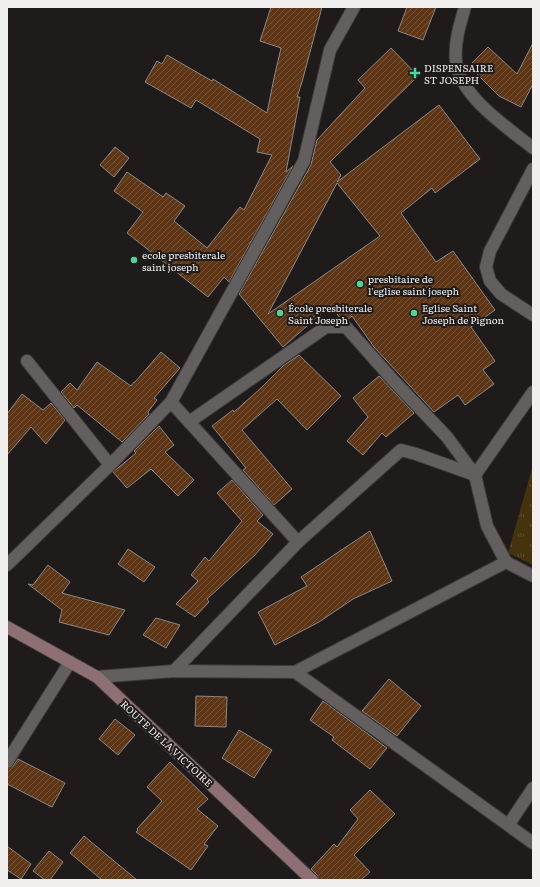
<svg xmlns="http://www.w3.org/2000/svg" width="540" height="887" font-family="Literata,serif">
<defs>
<pattern id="park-tufts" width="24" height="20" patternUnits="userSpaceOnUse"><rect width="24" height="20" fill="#45330d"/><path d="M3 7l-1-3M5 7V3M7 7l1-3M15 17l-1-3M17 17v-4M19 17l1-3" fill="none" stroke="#605131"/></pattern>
<pattern id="building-hatch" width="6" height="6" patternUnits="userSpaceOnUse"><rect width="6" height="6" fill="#5e3615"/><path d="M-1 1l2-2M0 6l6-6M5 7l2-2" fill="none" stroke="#765337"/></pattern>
</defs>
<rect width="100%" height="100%" fill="#1e1b1a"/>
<polygon fill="url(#park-tufts)" points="533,465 533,565 508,553"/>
<g fill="url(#building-hatch)" stroke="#8a8784" fill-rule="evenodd">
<polygon points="271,7 322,7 302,82 297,97 300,97 286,172 293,166 229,282 224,277 208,297 127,233 143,212 114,191 127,172 163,197 166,193 185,206 174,221 207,248 240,207 244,210 272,155 257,152 260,139 196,100 191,108 145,82 157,61 162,64 167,55 212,81 213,79 267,113 274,78 281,48 260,41"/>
<polygon points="407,7 436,7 423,40 398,31"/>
<polygon points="533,43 533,84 521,107 499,96 469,66 488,47 517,74"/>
<path d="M 391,48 L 418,76 L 330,162 L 341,175 L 337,182 L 439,105 L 480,159 L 435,193 L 432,188 L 401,213 L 436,262 L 453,251 L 495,310 L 471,327 L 495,361 L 483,370 L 494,384 L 465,405 L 458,395 L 434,412 L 374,347 L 352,316 L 347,320 L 341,320 L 331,305 L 283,347 L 239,294 L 311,165 L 317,140 L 365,88 L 358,80 ZM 337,183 L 380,236 L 268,314 Z"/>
<polygon points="115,147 129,158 114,177 100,165"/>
<polygon points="161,352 180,368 154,398 157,400 148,412 149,414 122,442 77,405 74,408 61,392 70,383 77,390 97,362 131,386 134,382 135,382"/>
<polygon points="299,355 341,396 307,430 277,399 242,430 292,489 274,505 243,470 246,468 212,426 233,410 234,412 261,388 283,366"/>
<polygon points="379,376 414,413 386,437 382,433 363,455 347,441 368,417 353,398"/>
<polygon points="22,394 43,410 51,403 65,420 46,444 31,427 7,455 7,414"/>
<polygon points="159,426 174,445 165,452 194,480 178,496 151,469 127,488 113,472 136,453 134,451"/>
<polygon points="232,480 263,515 257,521 273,534 255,555 207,599 209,602 195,617 176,604 198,581 191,575 205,557 209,561 242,521 217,493"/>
<polygon points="370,531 392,581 353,599 319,622 275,645 258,612 307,586 301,577"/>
<polygon points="128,549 155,567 144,582 118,564"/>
<polygon points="48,565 70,582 62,593 125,610 109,635 59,622 62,610 28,584 33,585"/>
<polygon points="156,618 180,625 166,648 143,635"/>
<polygon points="389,679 421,706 397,736 362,711"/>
<polygon points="196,696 227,697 226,727 195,726"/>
<polygon points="323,701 387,748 370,769 332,740 334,737 310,720"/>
<polygon points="115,719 135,735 118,755 99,739"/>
<polygon points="239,730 272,750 254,778 222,758"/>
<polygon points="18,759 65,783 52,807 7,784 7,769 13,766"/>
<polygon points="170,762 208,799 197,809 218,826 204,844 208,846 191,870 136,832 138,830 137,829 162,801 147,787"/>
<polygon points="370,790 395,814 354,855 370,872 361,880 319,880 317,875 311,869 334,844 337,847 358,819 350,810"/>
<polygon points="84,836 137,880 102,880 70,853"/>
<polygon points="7,846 31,864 21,879 7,870"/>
<polygon points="49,851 63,862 50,880 45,880 33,871"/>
</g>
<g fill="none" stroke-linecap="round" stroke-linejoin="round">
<g stroke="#3b3939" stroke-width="14">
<g id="street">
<path d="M 465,7 C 460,24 454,43 456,61 C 459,96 508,128 533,148"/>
<polyline points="533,169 490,251 486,267 490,281 501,294 533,315"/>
<polyline points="27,361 110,465"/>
<polyline points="171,402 298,542"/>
<polyline points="189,422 326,327 346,327 392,379 447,437 475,475 487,526 506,562"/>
<polyline points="475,475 533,392"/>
<polyline points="7,565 110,465 171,402 304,161 330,50 354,7"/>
<polyline points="174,671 298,542 401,450 416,454 475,475"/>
<polyline points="295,672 506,562 533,576"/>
<polyline points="97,677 174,671 295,672 533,843"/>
<polyline points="7,762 70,662"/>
<polyline points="509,824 533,788"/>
</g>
</g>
<g stroke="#3b3939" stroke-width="14">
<polyline id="secondary" points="7,627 97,677 312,880"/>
</g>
<use href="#street" stroke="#635f5e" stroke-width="12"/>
<use href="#secondary" stroke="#8d6f74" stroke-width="12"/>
</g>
<g fill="#4fd399" stroke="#1e1b1a" stroke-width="1.5">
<path d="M413 67h4v4h4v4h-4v4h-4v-4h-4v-4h4z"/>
<circle cx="134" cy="260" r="4"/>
<circle cx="360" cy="284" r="4"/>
<circle cx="280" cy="313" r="4"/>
<circle cx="414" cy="313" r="4"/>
</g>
<g text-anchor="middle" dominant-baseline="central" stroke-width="4" stroke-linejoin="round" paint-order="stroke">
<g font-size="10" fill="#f1eeee" stroke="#1e1b1a" text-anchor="start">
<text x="424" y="67">DISPENSAIRE<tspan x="424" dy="12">ST JOSEPH</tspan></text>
<text x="142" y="254">ecole presbiterale<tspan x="142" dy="12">saint joseph</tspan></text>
<text x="368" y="278">presbitaire de<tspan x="368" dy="12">l'eglise saint joseph</tspan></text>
<text x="288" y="307">École presbiterale<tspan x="288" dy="12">Saint Joseph</tspan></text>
<text x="422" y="307">Eglise Saint<tspan x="422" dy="12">Joseph de Pignon</tspan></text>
</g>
<g font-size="10" fill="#f1eeee" stroke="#1e1b1a">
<text transform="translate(167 743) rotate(43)">ROUTE DE LA VICTOIRE</text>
</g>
</g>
<rect width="540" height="887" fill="none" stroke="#f1eeee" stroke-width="16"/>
</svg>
